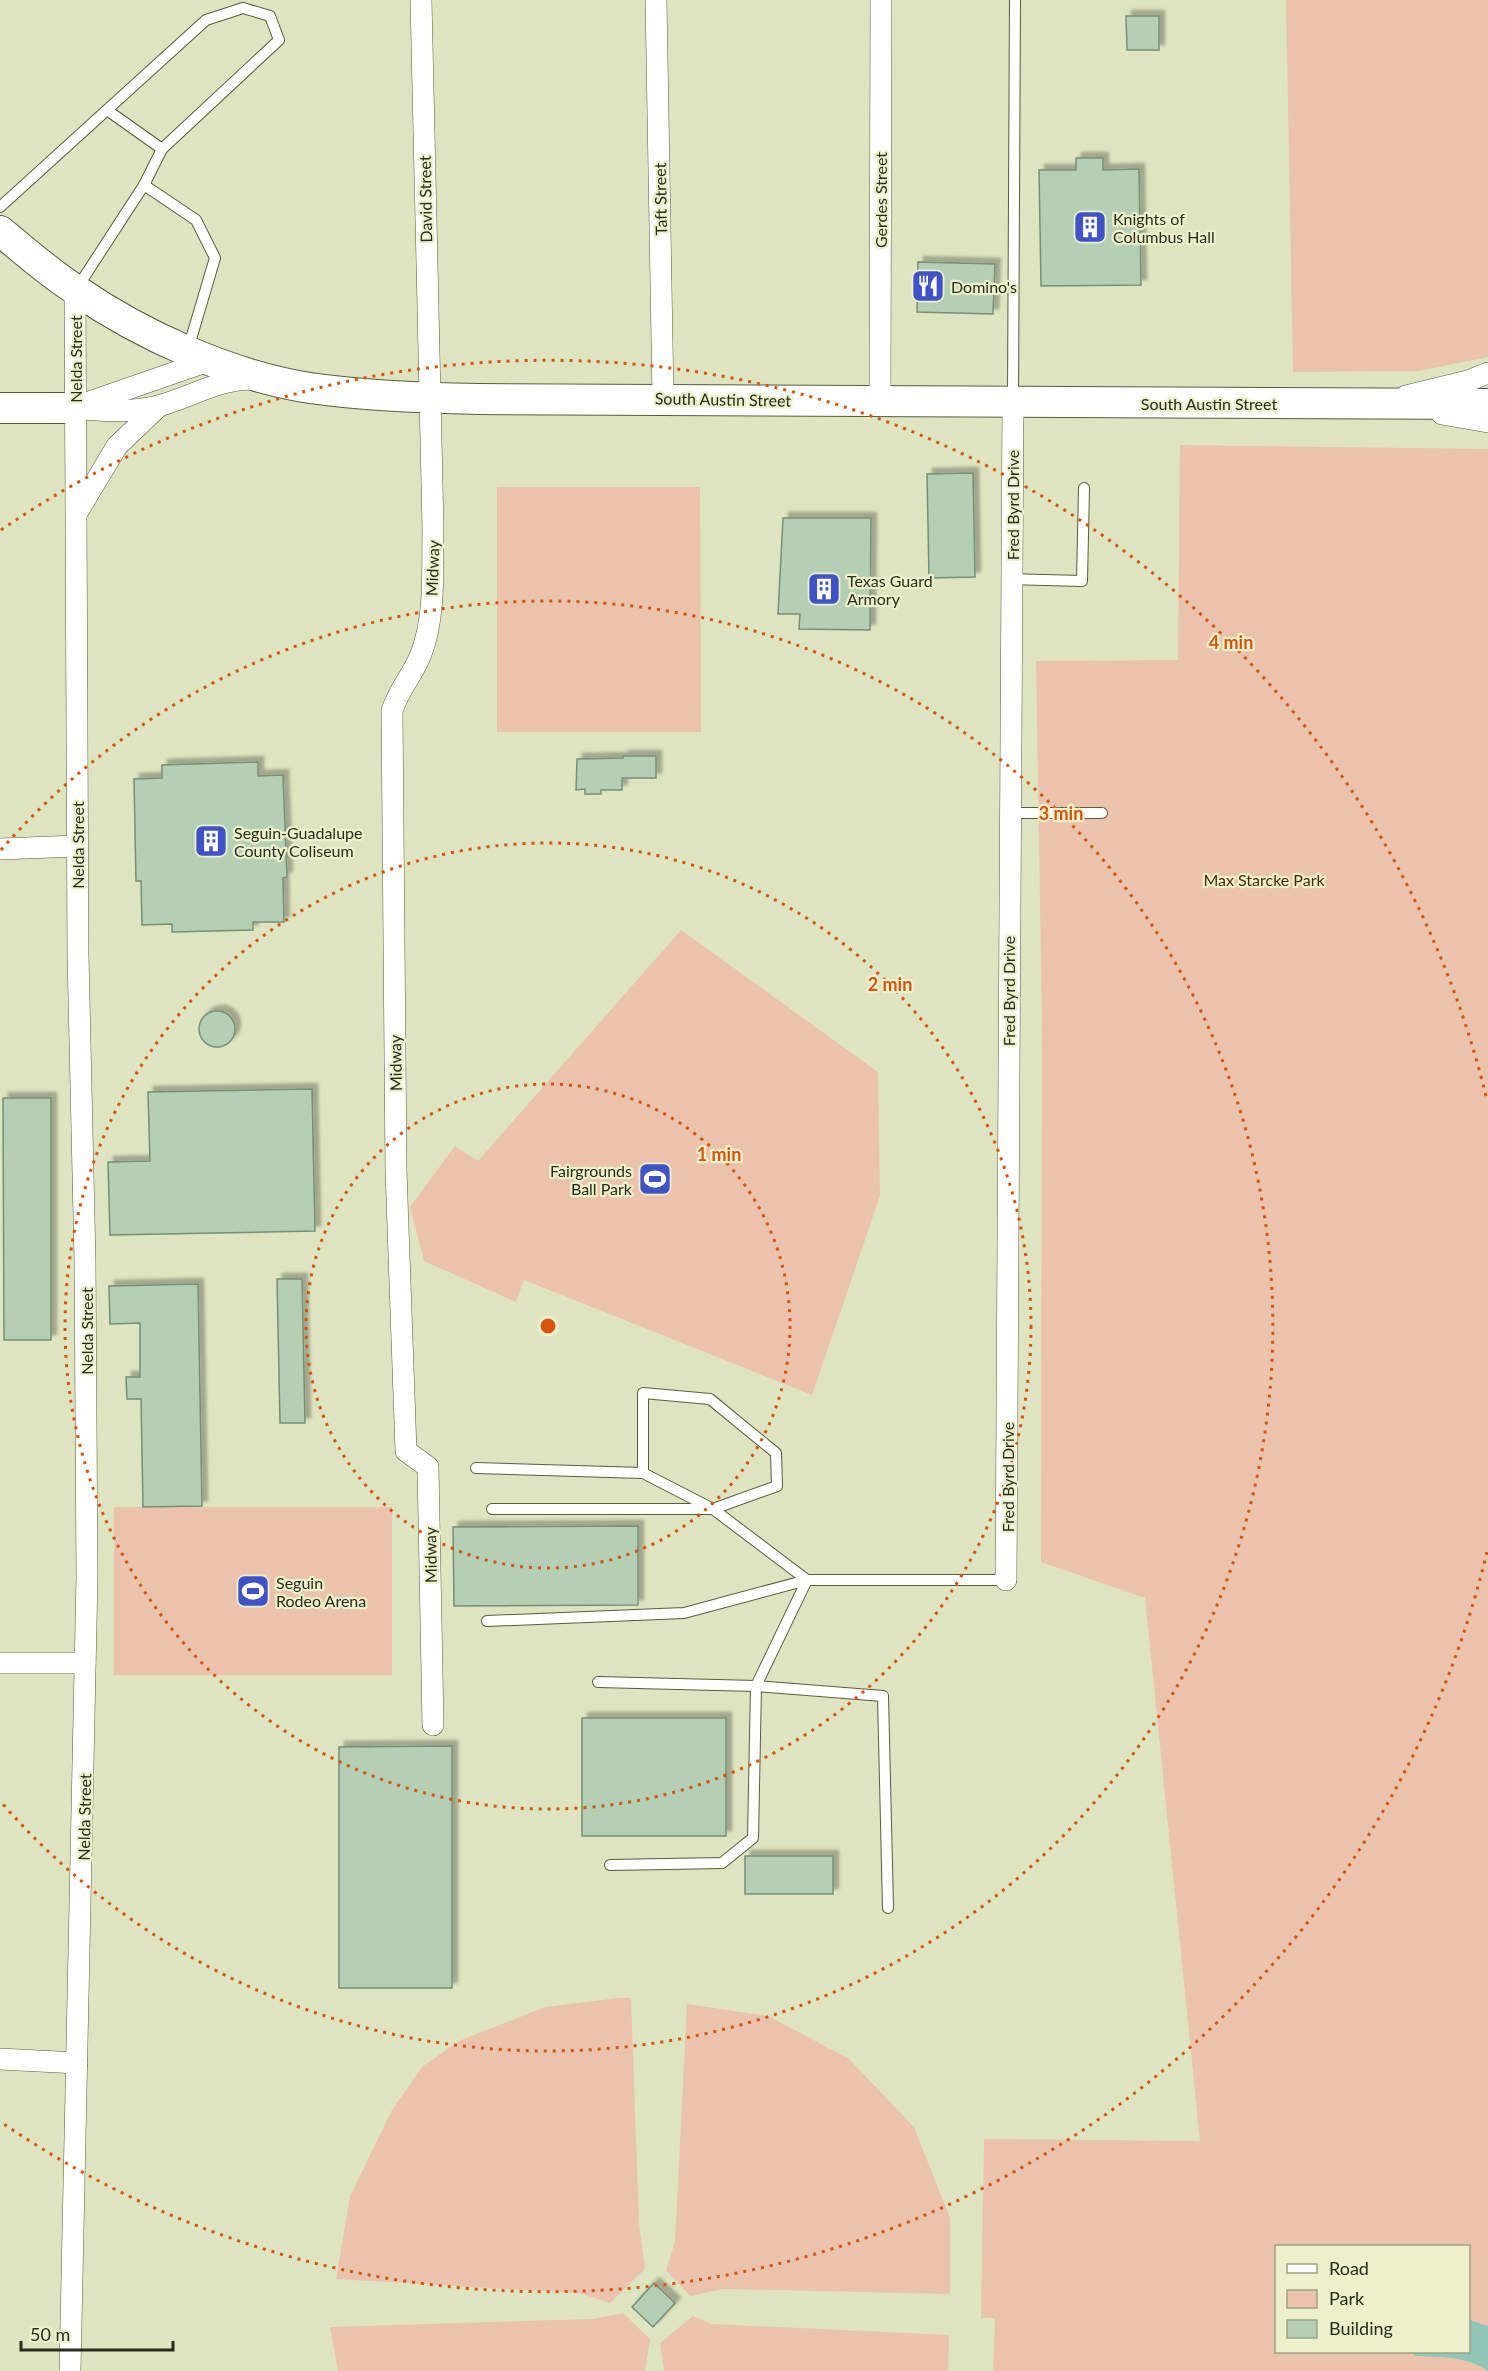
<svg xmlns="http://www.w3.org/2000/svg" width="1488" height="2371" font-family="Lato,sans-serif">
<defs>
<filter id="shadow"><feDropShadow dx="5.5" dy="-5.5" stdDeviation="1.5" flood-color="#0004"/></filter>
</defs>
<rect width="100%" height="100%" fill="#dee4bf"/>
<g fill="#ebc3ac" fill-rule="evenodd">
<polygon points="1286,0 1488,0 1488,357 1418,371 1293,372"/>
<path d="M 1180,445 L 1488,449 L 1488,2371 L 993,2371 L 995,2318 L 981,2318 L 984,2139 L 1200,2141 L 1145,1598 L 1041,1562 L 1042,1021 L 1036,661 L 1178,660 ZM 1276,2246 L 1468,2246 L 1468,2352 L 1276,2352 Z"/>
<polygon points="497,487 700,487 701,732 497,732"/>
<polygon points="681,930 878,1072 880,1196 812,1395 524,1280 516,1302 424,1261 410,1207 455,1146 478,1161"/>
<rect x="114" y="1507" width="278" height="168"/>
<polygon points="619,1998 631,1998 639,2224 645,2269 610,2303 579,2293 336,2279 350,2196 392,2110 422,2067 459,2041 545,2007"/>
<polygon points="687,2004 768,2016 848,2058 914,2127 950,2218 950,2294 723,2289 690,2296 666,2270 675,2242"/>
<polygon points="623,2313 650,2339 645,2371 338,2371 330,2327 593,2319"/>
<polygon points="693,2316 711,2324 949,2335 948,2371 664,2371 660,2343"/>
</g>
<path fill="#91c5b7" d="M 1469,2314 L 1470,2320 L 1488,2326 L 1488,2371 C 1467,2356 1441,2357 1416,2356 L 1411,2352 L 1468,2352 Z"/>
<g fill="#b4cfb4" stroke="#758f76" stroke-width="1.5" filter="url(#shadow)">
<polygon points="1126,16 1159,16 1159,50 1127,50"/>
<polygon points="1076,158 1103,158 1103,170 1139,169 1141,285 1041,286 1039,170 1076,170"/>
<polygon points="918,262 995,264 993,314 917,312"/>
<polygon points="973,473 975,577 929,578 927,474"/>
<polygon points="783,518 871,518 870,630 799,629 800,614 778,614"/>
<polygon points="623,756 656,756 656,778 622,778 622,790 601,790 601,794 585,794 585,789 576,790 577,759 623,758"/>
<polygon points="258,762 258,776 283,775 287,877 283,878 284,922 253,922 253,930 172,932 172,924 142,925 141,881 136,881 134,779 162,778 162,765"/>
<circle cx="217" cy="1029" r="18"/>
<polygon points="312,1089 315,1231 110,1235 108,1162 150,1161 148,1092"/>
<polygon points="3,1098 51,1098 51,1340 4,1340"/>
<polygon points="277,1279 302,1279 305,1423 280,1423"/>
<polygon points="198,1284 202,1506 143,1507 141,1399 127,1399 126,1377 140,1377 140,1323 110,1324 109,1286"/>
<polygon points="638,1526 638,1605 454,1606 453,1527"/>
<rect x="582" y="1718" width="144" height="118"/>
<polygon points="452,1746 452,1988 339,1988 339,1747"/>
<rect x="745" y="1856" width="88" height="38"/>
<polygon points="654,2283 675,2303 653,2327 632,2307"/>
</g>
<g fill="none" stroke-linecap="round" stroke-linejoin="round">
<g stroke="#595d3d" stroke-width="12">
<g id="lane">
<polyline points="107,110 162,149"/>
<polyline points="0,207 206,20 243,8 270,16 279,40 162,149 144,185"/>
<polyline points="77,288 144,185 196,220 215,258 188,349"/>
<polyline points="1013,398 1015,0"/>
<polyline points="1011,579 1082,581 1084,488"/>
<polyline points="1010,813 1102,813"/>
<polygon points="643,1393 710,1399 776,1453 777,1486 713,1509 643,1473"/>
<polyline points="476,1468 643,1473"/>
<polyline points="492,1509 713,1509 807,1580 756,1686 753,1838 722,1863 610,1865"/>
<polyline points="487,1621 684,1613 807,1580 1006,1580"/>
<polyline points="598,1682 756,1686 883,1696 888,1908"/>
</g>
</g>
<g stroke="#595d3d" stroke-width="22">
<g id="street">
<path d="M 421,0 L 433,528 C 432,569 436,615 421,654 C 413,675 398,690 392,711 L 396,1171 L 406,1451 L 428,1467 L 433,1725"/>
<polyline points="656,0 663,398"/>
<polyline points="1406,396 1468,381 1488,373"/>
<polyline points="880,401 881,0"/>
<polyline points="78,406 211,360"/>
<path d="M 74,408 C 102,411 130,413 158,406 C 192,397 215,380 251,379"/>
<polyline points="1442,414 1488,422"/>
<polyline points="78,511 117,446 159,406"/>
<polyline points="0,849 77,846"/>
<polyline points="1006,1580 1013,402"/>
<polyline points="0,1663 85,1663"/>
<polyline points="0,2059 77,2063"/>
<polyline points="70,2371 87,1577 85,1261 78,955 75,290"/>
</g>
</g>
<g stroke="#595d3d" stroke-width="32">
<g id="secondary">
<path d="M 0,231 C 25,251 49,273 76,290 C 141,335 231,376 310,388 C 366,396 423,398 479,399 L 1488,404"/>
<polyline points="0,408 74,408"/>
</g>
</g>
<use href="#lane" stroke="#fff" stroke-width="10"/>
<use href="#street" stroke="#fff" stroke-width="21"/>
<use href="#secondary" stroke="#fff" stroke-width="30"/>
</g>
<g fill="none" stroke="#d5540e" stroke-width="3" stroke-dasharray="3 6">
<circle cx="548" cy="1326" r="242"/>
<circle cx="548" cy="1326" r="483"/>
<path d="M1 850A725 725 0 1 1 1 1802"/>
<path d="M1487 1552A966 966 0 0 1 1 2122M1 530A966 966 0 0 1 1487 1100"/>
</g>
<defs>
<g id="building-square" transform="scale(1.725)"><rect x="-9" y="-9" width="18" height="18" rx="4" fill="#3f53c6" stroke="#ecf1cc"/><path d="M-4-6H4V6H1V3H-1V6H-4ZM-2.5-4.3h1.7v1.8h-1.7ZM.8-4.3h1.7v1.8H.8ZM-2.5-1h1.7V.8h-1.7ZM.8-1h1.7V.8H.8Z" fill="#fff"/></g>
<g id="restaurant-square" transform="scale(1.725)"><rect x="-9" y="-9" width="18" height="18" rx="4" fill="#3f53c6" stroke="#ecf1cc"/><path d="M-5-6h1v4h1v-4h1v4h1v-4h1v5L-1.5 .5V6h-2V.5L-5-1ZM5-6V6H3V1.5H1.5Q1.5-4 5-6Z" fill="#fff"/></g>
<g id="stadium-square" transform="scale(1.725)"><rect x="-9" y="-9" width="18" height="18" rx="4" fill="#3f53c6" stroke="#ecf1cc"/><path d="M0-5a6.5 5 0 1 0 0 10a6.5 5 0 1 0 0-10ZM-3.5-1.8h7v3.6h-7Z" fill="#fff"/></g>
</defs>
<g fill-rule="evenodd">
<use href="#building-square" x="1090" y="227"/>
<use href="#restaurant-square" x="928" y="286"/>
<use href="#building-square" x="824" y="589"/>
<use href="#building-square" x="211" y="841"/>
<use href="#stadium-square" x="655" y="1179"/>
<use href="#stadium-square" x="253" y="1591"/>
</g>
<g text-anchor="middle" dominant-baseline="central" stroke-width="4.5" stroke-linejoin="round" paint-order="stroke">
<g font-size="16" fill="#292b1d" stroke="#ecf1cc">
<text transform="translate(425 199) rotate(-91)">David Street</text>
<text transform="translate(660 199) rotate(-91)">Taft Street</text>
<text transform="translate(880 200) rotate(-90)">Gerdes Street</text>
<text transform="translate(75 359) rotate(-90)">Nelda Street</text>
<text transform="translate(723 399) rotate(1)">South Austin Street</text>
<text x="1209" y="403">South Austin Street</text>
<text transform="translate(1012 505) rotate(-90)">Fred Byrd Drive</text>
<text transform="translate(432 568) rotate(-88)">Midway</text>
<text transform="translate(77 845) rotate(-90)">Nelda Street</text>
<text transform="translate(1008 991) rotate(-90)">Fred Byrd Drive</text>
<text transform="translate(395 1063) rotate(-91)">Midway</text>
<text transform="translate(86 1331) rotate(-90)">Nelda Street</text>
<text transform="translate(1007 1477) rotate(-90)">Fred Byrd Drive</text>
<text transform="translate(430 1555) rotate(-91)">Midway</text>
<text transform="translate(84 1817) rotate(-89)">Nelda Street</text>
</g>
<g font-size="16" fill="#292b1d" stroke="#ecf1cc" text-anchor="start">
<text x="1113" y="218">Knights of<tspan x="1113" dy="18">Columbus Hall</tspan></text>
<text x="951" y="286">Domino's</text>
<text x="847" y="580">Texas Guard<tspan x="847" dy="18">Armory</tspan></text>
<text x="234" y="832">Seguin-Guadalupe<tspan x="234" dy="18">County Coliseum</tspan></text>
<text x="632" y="1170" text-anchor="end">Fairgrounds<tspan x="632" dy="18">Ball Park</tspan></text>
<text x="276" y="1582">Seguin<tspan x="276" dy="18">Rodeo Arena</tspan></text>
</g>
<g font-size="16" fill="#4d260b" stroke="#ecf1cc">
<text x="1264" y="879">Max Starcke Park</text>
</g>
</g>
<circle cx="548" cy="1326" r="9" fill="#d5540e" stroke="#ecf1cc" stroke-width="3"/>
<g font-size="18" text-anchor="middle" font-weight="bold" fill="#d5540e" stroke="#ecf1cc" stroke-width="4.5" stroke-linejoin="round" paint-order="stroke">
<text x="1231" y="649">4 min</text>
<text x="1061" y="820">3 min</text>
<text x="890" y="991">2 min</text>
<text x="719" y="1161">1 min</text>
</g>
<rect x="1275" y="2245" width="195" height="108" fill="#ecf1cc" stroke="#9ea286" stroke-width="1.5"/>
<rect x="1287" y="2264" width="30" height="9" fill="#ffffff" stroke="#9ea286" stroke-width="1.5"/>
<text x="1329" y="2275" font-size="18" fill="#292b1d">Road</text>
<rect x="1287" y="2290" width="30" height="18" fill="#ebc3ac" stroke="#9ea286" stroke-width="1.5"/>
<text x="1329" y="2305" font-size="18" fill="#292b1d">Park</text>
<rect x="1287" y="2320" width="30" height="18" fill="#b4cfb4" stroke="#9ea286" stroke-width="1.5"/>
<text x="1329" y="2335" font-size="18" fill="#292b1d">Building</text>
<path d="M21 2341v9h152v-9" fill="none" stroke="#292b1d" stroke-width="3"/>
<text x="30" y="2341" font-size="18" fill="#292b1d" stroke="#ecf1cc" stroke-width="4.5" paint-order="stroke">50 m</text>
</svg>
